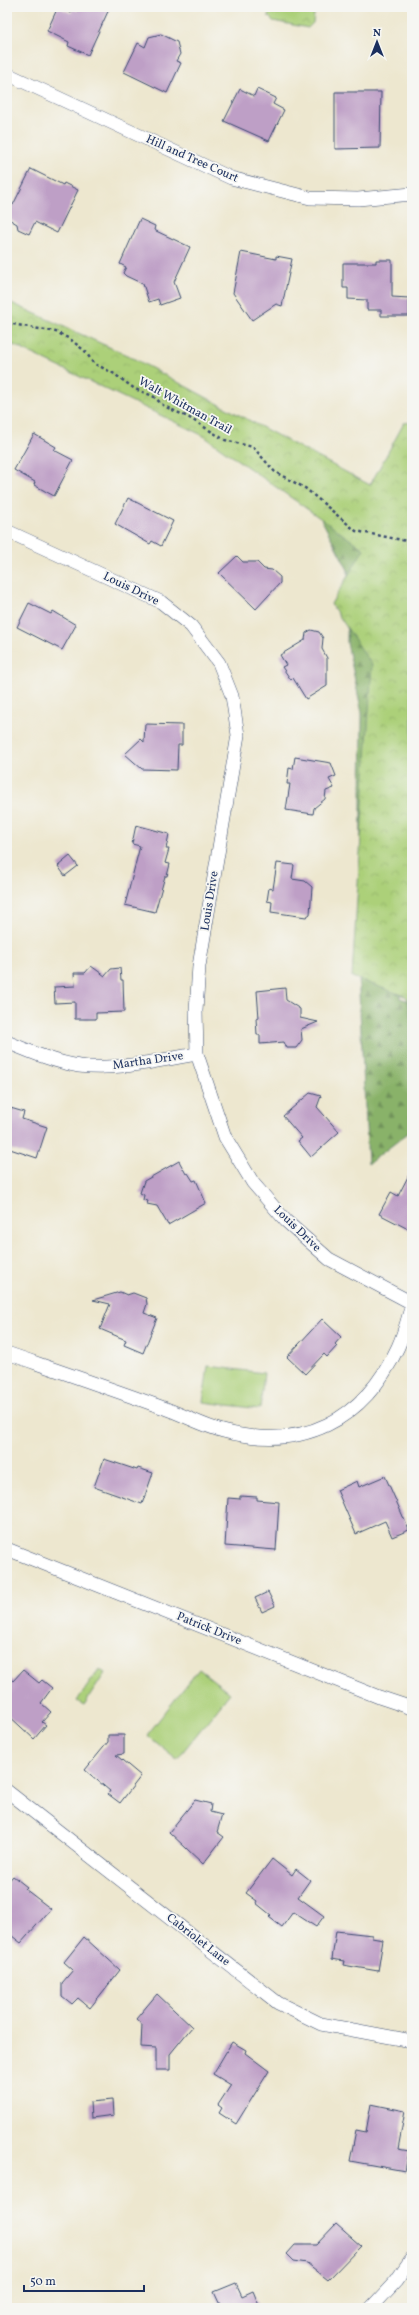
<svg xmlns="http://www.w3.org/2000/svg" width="419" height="2315" font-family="Vollkorn,serif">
<defs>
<pattern id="forest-firs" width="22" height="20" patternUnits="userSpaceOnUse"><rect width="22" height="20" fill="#89b269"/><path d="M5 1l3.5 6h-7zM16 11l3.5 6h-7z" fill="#6f915a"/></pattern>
<pattern id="park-crowns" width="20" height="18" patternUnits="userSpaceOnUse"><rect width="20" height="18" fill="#acd079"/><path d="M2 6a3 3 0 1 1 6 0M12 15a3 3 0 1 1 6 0" fill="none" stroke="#93b36b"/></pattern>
</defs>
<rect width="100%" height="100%" fill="#f6f6f2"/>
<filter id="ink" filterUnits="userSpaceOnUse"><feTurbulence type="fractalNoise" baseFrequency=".025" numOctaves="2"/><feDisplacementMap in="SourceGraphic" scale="8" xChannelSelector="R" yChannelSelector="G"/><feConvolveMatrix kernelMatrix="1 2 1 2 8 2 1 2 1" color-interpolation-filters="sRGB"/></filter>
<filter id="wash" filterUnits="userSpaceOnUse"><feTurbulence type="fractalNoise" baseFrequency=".012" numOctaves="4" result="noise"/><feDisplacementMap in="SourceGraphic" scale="16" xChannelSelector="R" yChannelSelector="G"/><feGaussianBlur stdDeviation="0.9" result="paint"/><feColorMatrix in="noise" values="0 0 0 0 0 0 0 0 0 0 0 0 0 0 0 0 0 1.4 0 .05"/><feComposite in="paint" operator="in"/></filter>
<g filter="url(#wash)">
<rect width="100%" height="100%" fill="#ede7cf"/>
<polygon fill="url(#forest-firs)" stroke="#527064" points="371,494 412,900 397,956 400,998 412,1002 412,1130 368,1164 359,993 362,713 347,643 348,570 317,511"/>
<g fill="url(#park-crowns)" stroke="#64806c">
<polygon points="270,7 315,7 313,23 308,28 273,21 268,16"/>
<polygon points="7,301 129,356 370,485 404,423 412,422 412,1022 407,997 352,977 372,665 331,604 364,549 202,435 7,342"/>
</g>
<g fill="#acd079" stroke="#64806c">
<polygon points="208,1366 264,1373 260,1409 203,1402"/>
<polygon points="99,1669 105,1673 84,1705 77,1701"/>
<polygon points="199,1669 230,1693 177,1759 147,1735"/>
</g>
<g id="blocks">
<g fill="#be9fc6">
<polygon points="58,7 71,13 73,9 78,11 80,7 110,7 88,55 68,46 69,42 47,31"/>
<polygon points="161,34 177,42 180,54 176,61 181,63 167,93 124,72 138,43 145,47 149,37"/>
<polygon points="240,89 254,96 257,89 276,98 273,104 284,110 269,141 224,121"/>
<polygon points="335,92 381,92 380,148 335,149"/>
<polygon points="31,169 63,185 64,183 78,190 57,233 35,222 29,234 18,229 17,224 7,218 7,205 13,205"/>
<polygon points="140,219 155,226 154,230 190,247 174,282 180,298 160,305 158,299 149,302 143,284 126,276 123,273 126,267 120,264"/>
<polygon points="241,252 276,259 276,256 292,259 282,306 276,304 252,320 233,293"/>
<polygon points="376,260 392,260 392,297 409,298 409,316 381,316 381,310 367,310 367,300 348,299 348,288 343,288 343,263 376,263"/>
<polygon points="34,434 56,447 54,450 73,460 54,496 34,485 35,482 14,470"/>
<polygon points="128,498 173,521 161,546 152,541 150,544 115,524"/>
<polygon points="237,556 243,562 257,562 264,569 272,570 280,577 280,583 256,609 219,573"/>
<polygon points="29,603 51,614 53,611 76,625 62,650 17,627"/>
<polygon points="311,630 319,632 323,638 322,649 327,658 327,686 306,699 293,678 291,680 282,667 286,665 280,655 305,640 306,633"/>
<polygon points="145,724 182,725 182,745 178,745 177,770 142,769 125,754 141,739 144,742"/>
<polygon points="295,757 331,763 336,776 329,779 334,788 326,791 325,799 314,808 313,814 286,810 290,784 287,784 289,768 293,769"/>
<polygon points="136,825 169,834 166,849 169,849 165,863 170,864 167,876 165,876 155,912 125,905 140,846 132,844"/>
<polygon points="70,856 78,866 65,876 58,866"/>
<polygon points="277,863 294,865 292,879 305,881 312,887 310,914 306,917 271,912 272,902 267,901 269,888 273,889"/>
<polygon points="91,966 105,976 111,969 120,968 121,980 123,980 124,1012 96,1013 96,1019 75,1019 75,1002 55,1003 54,987 75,986 74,973 85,973"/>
<polygon points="285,988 286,1000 300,1009 300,1018 318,1022 301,1029 302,1040 296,1048 287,1048 284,1042 260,1044 260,1035 257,1035 256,1018 259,1018 257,991"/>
<polygon points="310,1093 321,1096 317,1107 339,1132 311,1157 298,1141 302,1138 283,1116"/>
<polygon points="7,1107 24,1112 22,1119 47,1127 37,1158 7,1148"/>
<polygon points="179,1161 186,1174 188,1173 193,1181 196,1180 206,1203 168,1225 157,1206 147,1204 148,1201 143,1200 144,1195 140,1193 144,1181"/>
<polygon points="412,1169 412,1231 379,1214 391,1192 398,1196"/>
<polygon points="120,1292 127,1295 133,1293 146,1298 147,1304 144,1313 157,1318 143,1353 124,1345 126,1340 100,1329 110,1304 93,1300"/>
<polygon points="322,1319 341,1337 335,1344 337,1346 327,1357 324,1354 305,1374 287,1357"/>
<polygon points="104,1459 137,1470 138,1468 153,1473 142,1504 94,1487"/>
<polygon points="385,1476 409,1530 392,1537 385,1521 356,1534 337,1490 357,1481 359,1487"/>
<polygon points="240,1496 257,1497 257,1500 279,1502 276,1550 225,1546 228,1498 240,1499"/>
<polygon points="268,1592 275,1606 262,1612 255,1598"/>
<polygon points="23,1670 39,1683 42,1680 52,1688 41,1703 51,1712 42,1722 46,1725 34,1739 7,1714 7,1676 13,1681"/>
<polygon points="108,1735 124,1735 124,1754 116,1755 141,1776 120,1803 108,1794 110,1791 85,1770 108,1742"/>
<polygon points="195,1800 211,1804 210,1812 222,1815 217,1832 224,1837 203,1864 169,1832"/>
<polygon points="272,1859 292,1875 296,1869 310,1880 298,1897 324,1916 316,1927 293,1912 282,1927 269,1917 271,1915 256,1903 257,1901 246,1893"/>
<polygon points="13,1876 27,1887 25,1889 51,1909 21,1943 7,1932 7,1883"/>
<polygon points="336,1931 372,1935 372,1938 383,1940 378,1971 343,1965 344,1961 332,1959"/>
<polygon points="84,1937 120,1970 90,2008 78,1998 72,2004 62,1996 62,1983 73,1970 64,1962"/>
<polygon points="157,1994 192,2027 170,2054 170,2070 156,2070 156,2048 141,2047 142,2024 136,2019"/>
<polygon points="232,2042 246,2050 245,2053 269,2071 236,2124 219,2113 222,2108 218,2105 231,2085 213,2074"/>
<polygon points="113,2100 114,2115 91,2118 90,2102"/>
<polygon points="371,2104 405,2111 398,2149 409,2151 405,2171 350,2161 356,2130 366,2132"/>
<polygon points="336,2224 361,2246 328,2280 307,2263 294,2261 287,2254 295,2245 316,2245"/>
<polygon points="236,2283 242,2296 253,2291 260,2308 214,2308 220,2305 214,2292"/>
</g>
</g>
</g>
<g filter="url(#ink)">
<use href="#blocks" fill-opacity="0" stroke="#3a4b6f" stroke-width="1"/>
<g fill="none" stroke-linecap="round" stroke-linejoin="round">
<g stroke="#3a4b6f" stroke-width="14">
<g id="minor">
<polyline points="7,74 231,178 310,198 358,199 412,194"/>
<polyline points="7,531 161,602 191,626 219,663 232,696 238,735 199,966 196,1011 197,1054 225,1137 253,1183 286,1221 329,1259 412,1303"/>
<path d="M 7,1042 C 31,1052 54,1062 79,1066 C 118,1071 159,1060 197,1054"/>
<path d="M 7,1353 C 59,1371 112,1389 164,1408 C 184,1415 203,1426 223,1431 C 302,1452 364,1421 398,1347 C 404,1334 408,1318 412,1304"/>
<polyline points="7,1549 379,1697 412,1708"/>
<polyline points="7,1791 278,2003 321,2024 412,2041"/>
<polyline points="371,2308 396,2281 412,2258"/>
</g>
</g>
<polyline stroke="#3a4b6f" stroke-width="2.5" stroke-dasharray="3 3" stroke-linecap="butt" points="7,323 56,332 70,339 86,352 93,363 113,373 135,389 153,396 164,406 188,417 225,440 253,447 275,472 305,488 356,531 412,542"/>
<use href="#minor" stroke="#fff" stroke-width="13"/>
</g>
</g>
<g text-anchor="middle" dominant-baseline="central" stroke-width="3.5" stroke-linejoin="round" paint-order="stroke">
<g font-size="12" fill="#1b2f5e" stroke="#f6f6f2">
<text transform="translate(192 159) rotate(24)">Hill and Tree Court</text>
<text transform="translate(185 406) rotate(29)">Walt Whitman Trail</text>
<text transform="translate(131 589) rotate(26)">Louis Drive</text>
<text transform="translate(210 901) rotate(-81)">Louis Drive</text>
<text transform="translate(148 1061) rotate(-8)">Martha Drive</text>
<text transform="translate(297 1229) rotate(44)">Louis Drive</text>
<text transform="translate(209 1629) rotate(22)">Patrick Drive</text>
<text transform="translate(198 1940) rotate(38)">Cabriolet Lane</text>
</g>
</g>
<rect width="419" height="2315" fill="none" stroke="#f6f6f2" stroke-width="24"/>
<g transform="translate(377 42)" stroke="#f6f6f2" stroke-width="3" paint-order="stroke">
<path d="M0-3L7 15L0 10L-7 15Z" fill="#1b2f5e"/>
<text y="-6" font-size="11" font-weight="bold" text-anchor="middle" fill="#1b2f5e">N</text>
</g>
<path d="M24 2285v6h120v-6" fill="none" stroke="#1b2f5e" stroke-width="2"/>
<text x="30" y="2285" font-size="12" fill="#1b2f5e" stroke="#f6f6f2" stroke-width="3" paint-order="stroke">50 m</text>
</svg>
